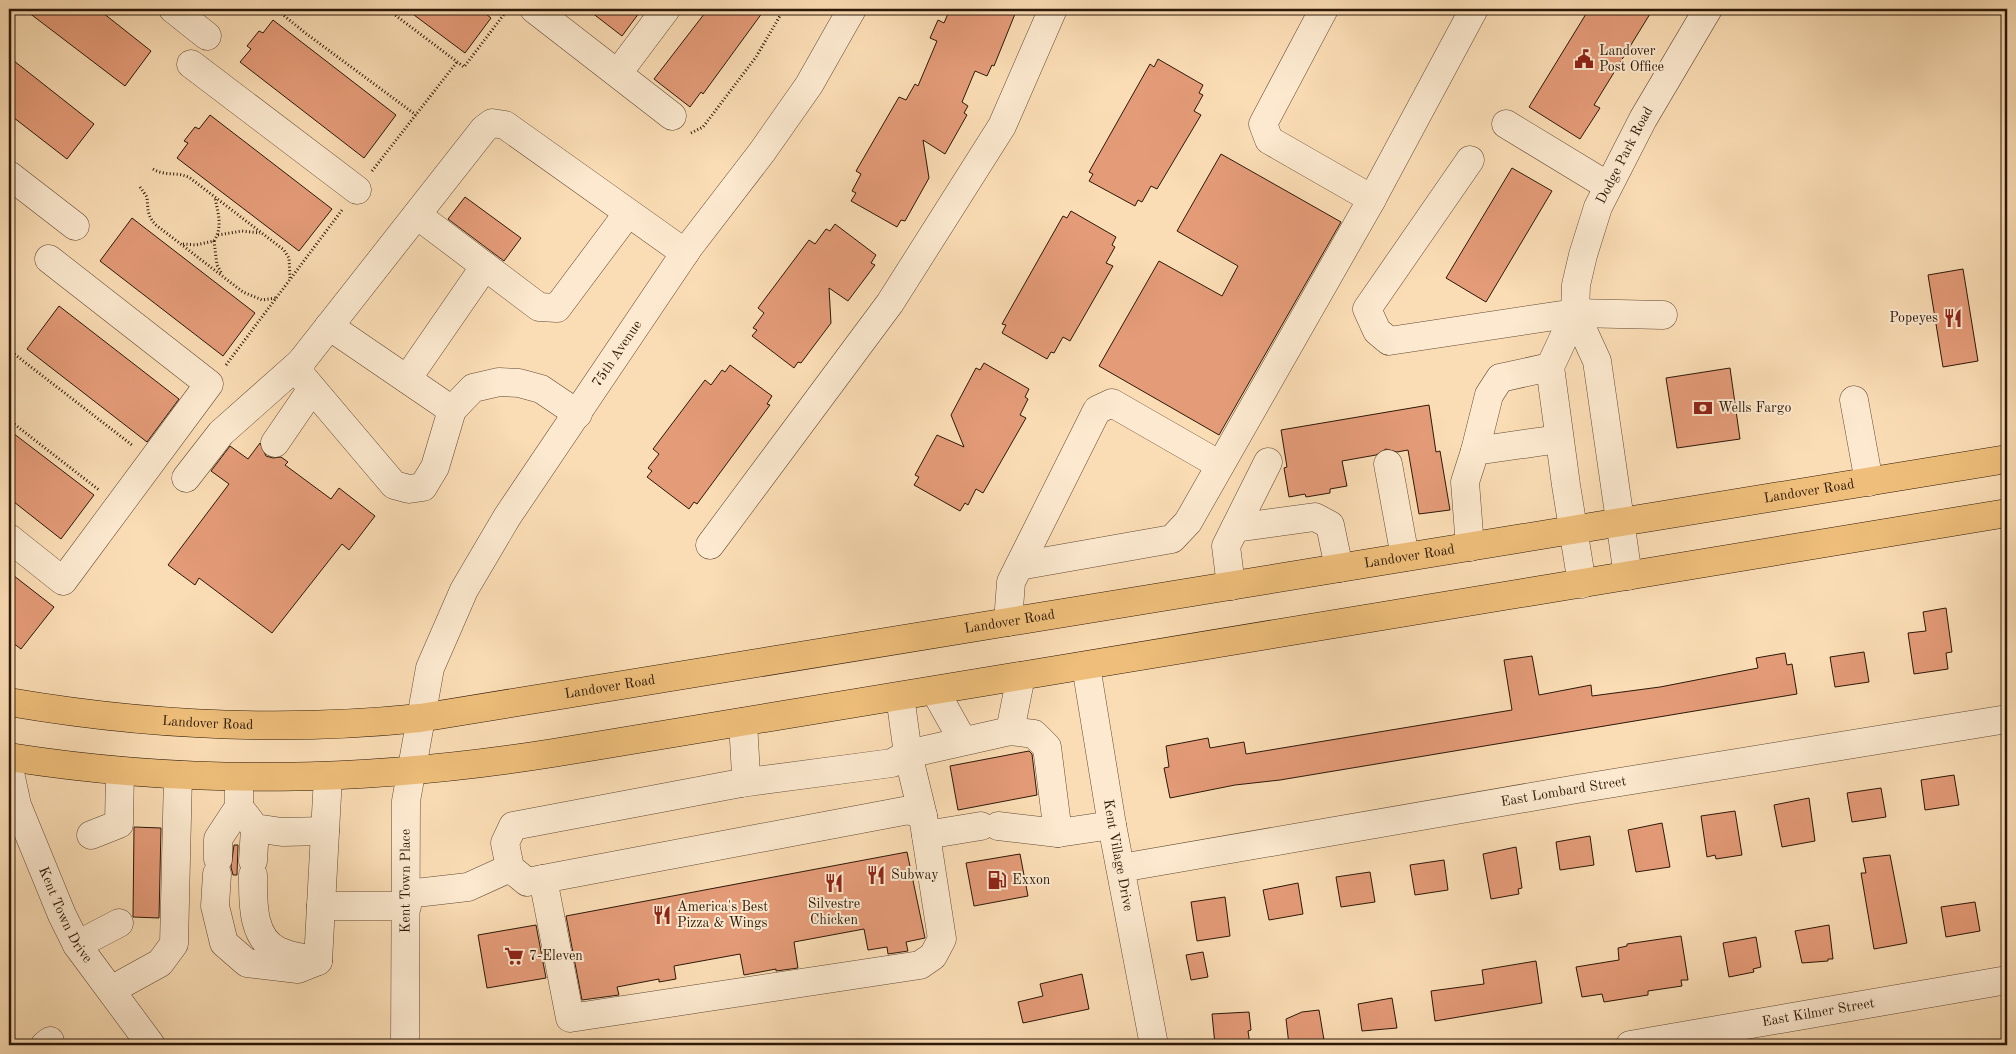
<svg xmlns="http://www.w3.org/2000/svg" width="2016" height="1054" font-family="'Old Standard TT',serif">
<rect width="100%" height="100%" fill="#fbddb5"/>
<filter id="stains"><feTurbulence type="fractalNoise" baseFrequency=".004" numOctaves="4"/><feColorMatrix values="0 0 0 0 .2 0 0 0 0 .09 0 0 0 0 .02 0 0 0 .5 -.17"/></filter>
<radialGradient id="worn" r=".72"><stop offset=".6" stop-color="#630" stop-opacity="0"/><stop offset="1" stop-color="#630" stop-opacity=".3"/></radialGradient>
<g fill="#e49b78" stroke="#2c1808">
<polygon points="24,9 98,9 151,51 125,86"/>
<polygon points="406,9 480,9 491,18 465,53"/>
<polygon points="587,9 642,9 622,36"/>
<polygon points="708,9 765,9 703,94 701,92 690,107 654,79"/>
<polygon points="950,9 1017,9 994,66 992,65 987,76 975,71 962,102 968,106 964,113 967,115 945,154 923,140 929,178 905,221 901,220 897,227 851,201 856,193 852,191 861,174 856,171 899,97 906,100 915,84 918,86 937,41 930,38 938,20 944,23"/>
<polygon points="1589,9 1653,9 1594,105 1600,108 1580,139 1529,107"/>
<polygon points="273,20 396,115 364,158 240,62 251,49 247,46 259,31 263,33"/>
<polygon points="9,57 94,124 67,159 9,114"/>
<polygon points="1158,59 1203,85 1199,93 1203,95 1194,111 1201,115 1157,189 1151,186 1142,202 1138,200 1135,206 1089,181 1093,174 1089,172 1150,64 1154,67"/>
<polygon points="210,115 332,209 299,251 177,158 188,143 184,141 195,127 199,129"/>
<polygon points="1221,154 1341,222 1219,435 1099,366 1159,261 1222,296 1238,266 1177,231"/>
<polygon points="1512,168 1552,191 1486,302 1446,278"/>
<polygon points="465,197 521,238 504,261 448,219"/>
<polygon points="1071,211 1116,237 1112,245 1115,247 1106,263 1113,266 1070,341 1063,337 1054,353 1051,352 1047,359 1002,333 1006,325 1002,324 1063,216 1067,218"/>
<polygon points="132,218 255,313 223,356 100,261"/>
<polygon points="835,224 876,255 871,263 875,265 848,301 829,288 831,323 801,363 798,362 794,368 752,336 757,330 753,328 764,313 758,308 809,240 815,244 826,229 830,231"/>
<polygon points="1963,269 1978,361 1943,367 1928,275"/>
<polygon points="59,306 179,399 147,442 27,349"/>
<polygon points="984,363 1029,389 1025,397 1028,399 1020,415 1026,418 983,493 976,489 968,505 965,503 960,511 914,485 919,477 915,475 937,435 964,447 951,415 976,368 980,370"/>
<polygon points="730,365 772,396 767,404 770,405 697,504 694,502 689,509 647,477 652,471 648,468 659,454 653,449 705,380 711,385 722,370 725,372"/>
<polygon points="1730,368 1740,439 1677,448 1666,378"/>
<polygon points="1429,405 1436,452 1440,451 1450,510 1419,514 1408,450 1397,452 1386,449 1376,455 1342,461 1347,486 1330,489 1330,493 1306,497 1305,494 1289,497 1284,468 1287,467 1281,430"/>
<polygon points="9,430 94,495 61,539 9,498"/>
<polygon points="260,443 266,456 273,458 281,457 288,462 285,465 331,499 339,488 375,516 349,550 342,544 272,633 199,578 195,585 168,565 229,484 211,471 230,446 248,459"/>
<polygon points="9,572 54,607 21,649 9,640"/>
<polygon points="1946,608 1952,652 1946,653 1948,669 1914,674 1908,633 1926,631 1923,612"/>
<polygon points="1864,652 1869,682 1835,687 1830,657"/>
<polygon points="1785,653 1787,665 1792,664 1797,694 1280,780 1235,785 1170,798 1164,768 1169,767 1166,746 1208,738 1210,748 1244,742 1246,754 1512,710 1504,660 1532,656 1539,695 1591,685 1592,696 1660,687 1758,668 1756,658"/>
<polygon points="1029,751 1032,754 1037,795 958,810 950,766"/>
<polygon points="1954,775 1959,805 1925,810 1921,780"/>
<polygon points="1881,788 1886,817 1852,822 1847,793"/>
<polygon points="1809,798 1815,841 1782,847 1774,805"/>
<polygon points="1735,811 1742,855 1716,859 1715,855 1707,857 1701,816"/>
<polygon points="1662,823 1670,867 1636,872 1628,830"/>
<polygon points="134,827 161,828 159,918 133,917"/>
<polygon points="1590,836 1594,865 1560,870 1556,842"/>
<polygon points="234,845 238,845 237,875 233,875 231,867"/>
<polygon points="1516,847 1522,888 1518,889 1519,894 1491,899 1483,854"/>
<polygon points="907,852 925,938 906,942 908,951 888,954 887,947 868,950 864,929 794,942 798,968 776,971 776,969 744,975 740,954 674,966 676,979 659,982 659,979 617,987 619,995 582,1000 566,916"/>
<polygon points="1020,854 1028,896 974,906 966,863"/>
<polygon points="1890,855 1907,943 1874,949 1861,873 1866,873 1863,858"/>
<polygon points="1444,860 1448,890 1415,895 1410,865"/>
<polygon points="1370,872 1375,902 1341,907 1336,877"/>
<polygon points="1298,883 1303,914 1269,920 1263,890"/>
<polygon points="1225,897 1230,936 1197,941 1191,902"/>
<polygon points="1975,902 1980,931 1946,937 1941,907"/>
<polygon points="536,925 546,978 487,988 478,935"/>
<polygon points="1829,925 1833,959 1828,959 1828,961 1802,963 1795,931"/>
<polygon points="1681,936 1688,980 1681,980 1682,986 1648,991 1648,995 1604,1002 1602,994 1582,997 1576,967 1619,960 1618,948 1627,946 1627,944"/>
<polygon points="1756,937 1761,967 1753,969 1754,972 1729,977 1723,943"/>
<polygon points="1203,952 1208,977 1191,980 1186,955"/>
<polygon points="1536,961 1542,1003 1435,1021 1431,991 1484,984 1482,970"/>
<polygon points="1082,974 1089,1009 1023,1023 1018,1002 1043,996 1040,984"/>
<polygon points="1392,998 1397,1028 1362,1031 1358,1004"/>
<polygon points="1319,1010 1324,1040 1289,1045 1286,1019 1302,1012"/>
<polygon points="1249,1012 1251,1030 1248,1031 1250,1045 1215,1045 1212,1014"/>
</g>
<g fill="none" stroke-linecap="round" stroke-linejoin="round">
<g stroke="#604933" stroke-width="29">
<g id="minor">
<polyline points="173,9 207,36"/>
<polyline points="534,9 672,116"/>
<polyline points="1324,9 1263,124 1269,140 1372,199"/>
<polyline points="191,64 357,190"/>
<polyline points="618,73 666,9"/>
<polyline points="1506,124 1608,186"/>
<polyline points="1470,160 1367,309 1377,331 1389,341 1575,313 1663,315"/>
<polyline points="9,175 75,226"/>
<polyline points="417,215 539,307 557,308 628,213"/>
<polyline points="1575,313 1597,361 1628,576"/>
<polyline points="329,326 452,410"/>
<polyline points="407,379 485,266"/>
<polyline points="1854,400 1869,482"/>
<polyline points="578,414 541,389 519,383 499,382 473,388 452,410 435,467 423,487 409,489 394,485 300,374 301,362 484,129 492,123 505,125 685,253"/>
<polyline points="275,443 312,389"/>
<polyline points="1475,451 1489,395 1500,378 1550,367"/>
<polyline points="1388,464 1405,557"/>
<polyline points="186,478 221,433 301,362"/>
<polyline points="1235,528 1315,517 1330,525 1339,568"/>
<polyline points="9,538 63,581 209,384 49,259"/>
<polyline points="710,545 890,303 1002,126 1053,9"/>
<polyline points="1470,547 1465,482 1475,451 1559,439"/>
<polyline points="1019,566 1172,539 1188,522 1372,199 1474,9"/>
<path id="s1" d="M 1582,584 L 1566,485 L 1550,367 L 1575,313 L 1576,285 L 1583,255 L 1598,207 L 1643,119 L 1708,9"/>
<polyline points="1231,586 1226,546 1268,462"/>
<polyline points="1008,622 1011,582 1097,410 1112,403 1220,465"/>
<path id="s2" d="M 1086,666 L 1112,825 L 1154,1045"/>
<polyline points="935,691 963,741"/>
<polyline points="743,722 746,775 741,783 513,826 505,843 510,868 527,882 909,810 923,816"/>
<polyline points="1010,731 1021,676"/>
<path id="s3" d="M 9,768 L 17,805 L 62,915 L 77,945 L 151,1045"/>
<polyline points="741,783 892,763 908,754 1010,731 1034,734 1047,747 1058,833"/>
<polyline points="239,807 255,828 282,832 325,831"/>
<polyline points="998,826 1058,833 1112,825"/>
<polyline points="91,835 119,824 120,771"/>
<polyline points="926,835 981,826"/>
<polyline points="218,859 218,839 239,807 239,789"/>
<polyline points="253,861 255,828"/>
<path id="s4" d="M 1121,868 L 1577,789 L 2007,719"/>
<polyline points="217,874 215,906 224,943 247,963 298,969 318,961"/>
<path d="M 253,875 C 253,900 251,939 279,951 C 288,956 299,957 309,959"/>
<polyline points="543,879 570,1018 920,965 933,956 942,939 923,816 908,754 900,696"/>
<polyline points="407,894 468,887 510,868"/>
<polyline points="321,906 407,906"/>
<polyline points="77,945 119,923"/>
<polyline points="318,961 328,777"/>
<polyline points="111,990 160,963 174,944 178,775"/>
<polyline points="45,1045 50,1041"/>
<path id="s5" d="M 405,1045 L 406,801 L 430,668 L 464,590 L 507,517 L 689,247 L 762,152 L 809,85 L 852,9"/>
<path id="s6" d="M 1630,1045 L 2007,980"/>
</g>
</g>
<g stroke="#2c1808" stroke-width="29">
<g id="major">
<path id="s7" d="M 9,702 C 143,725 284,732 420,718 L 2007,459"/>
<path d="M 9,757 C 193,786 370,782 553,753 L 2007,513"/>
</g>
</g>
<g stroke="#2c1808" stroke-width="3" stroke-dasharray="1 2.5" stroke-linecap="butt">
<polyline points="276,9 304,32 416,115"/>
<polyline points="387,9 464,67 508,9"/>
<polyline points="691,133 703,127 756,57 784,9"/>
<path d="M 153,169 C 166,177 178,171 190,178 L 284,250 L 289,258 L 290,278"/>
<polyline points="372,171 457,62"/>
<path d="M 140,187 L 147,197 C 148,209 147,216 156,225 L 243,292 L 262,300 L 276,298"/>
<polyline points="218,235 242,231 260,233"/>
<polyline points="214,241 217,265 222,274"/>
<path d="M 183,244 L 196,245 L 214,241 C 223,227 218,213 215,198"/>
<polyline points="9,350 132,445"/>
<polyline points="226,365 342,210"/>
<polyline points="9,420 99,490"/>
</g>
<use href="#minor" stroke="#fce9cf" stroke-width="28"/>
<use href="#major" stroke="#eebe7a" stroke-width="28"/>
</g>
<defs>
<g id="civic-bare" transform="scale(1.5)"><path d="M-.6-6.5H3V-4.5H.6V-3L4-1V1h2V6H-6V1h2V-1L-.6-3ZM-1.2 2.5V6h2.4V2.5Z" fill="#8f2418" stroke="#fce9cf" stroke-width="2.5" paint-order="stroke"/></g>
<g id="restaurant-bare" transform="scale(1.5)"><path d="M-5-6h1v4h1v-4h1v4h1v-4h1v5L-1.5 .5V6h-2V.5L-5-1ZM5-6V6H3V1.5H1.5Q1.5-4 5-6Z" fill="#8f2418" stroke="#fce9cf" stroke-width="2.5" paint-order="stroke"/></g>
<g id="bank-bare" transform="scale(1.5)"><path d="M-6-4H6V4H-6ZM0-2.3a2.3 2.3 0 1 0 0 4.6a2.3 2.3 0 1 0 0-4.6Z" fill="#8f2418" stroke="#fce9cf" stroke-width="2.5" paint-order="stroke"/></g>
<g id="fuel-bare" transform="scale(1.5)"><path d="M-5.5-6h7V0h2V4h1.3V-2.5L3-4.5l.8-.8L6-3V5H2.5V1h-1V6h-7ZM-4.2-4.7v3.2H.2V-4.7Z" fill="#8f2418" stroke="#fce9cf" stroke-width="2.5" paint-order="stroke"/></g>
<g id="supermarket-bare" transform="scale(1.5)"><path d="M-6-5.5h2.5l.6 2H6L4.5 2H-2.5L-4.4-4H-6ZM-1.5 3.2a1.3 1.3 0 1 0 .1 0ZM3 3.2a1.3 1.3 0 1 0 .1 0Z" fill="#8f2418" stroke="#fce9cf" stroke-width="2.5" paint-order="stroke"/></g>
</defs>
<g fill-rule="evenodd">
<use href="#civic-bare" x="1584" y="59"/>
<use href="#restaurant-bare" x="1953" y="318"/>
<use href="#bank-bare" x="1703" y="408"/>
<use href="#restaurant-bare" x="876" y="875"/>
<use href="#fuel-bare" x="997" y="880"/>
<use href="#restaurant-bare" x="834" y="883"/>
<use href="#restaurant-bare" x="662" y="915"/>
<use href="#supermarket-bare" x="514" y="956"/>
</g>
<g text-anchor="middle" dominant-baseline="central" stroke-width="4" stroke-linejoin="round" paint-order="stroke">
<g font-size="14" fill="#2c1808" stroke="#fce9cf" text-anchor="start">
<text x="1599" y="51">Landover<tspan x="1599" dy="16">Post Office</tspan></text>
<text x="1938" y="318" text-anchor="end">Popeyes</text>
<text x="1718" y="408">Wells Fargo</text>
<text x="891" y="875">Subway</text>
<text x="1012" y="880">Exxon</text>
<text x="834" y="904" text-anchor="middle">Silvestre<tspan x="834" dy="16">Chicken</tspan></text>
<text x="677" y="907">America's Best<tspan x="677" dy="16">Pizza &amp; Wings</tspan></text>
<text x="529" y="956">7-Eleven</text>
</g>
<g font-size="14" fill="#2c1808" stroke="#fce9cf">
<text stroke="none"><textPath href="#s1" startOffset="446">Dodge Park Road</textPath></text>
<text stroke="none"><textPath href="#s5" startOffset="746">75th Avenue</textPath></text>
<text stroke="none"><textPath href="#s7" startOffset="1820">Landover Road</textPath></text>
<text stroke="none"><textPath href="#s7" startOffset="1415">Landover Road</textPath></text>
<text stroke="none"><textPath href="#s7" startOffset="1010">Landover Road</textPath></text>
<text stroke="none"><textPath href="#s7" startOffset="605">Landover Road</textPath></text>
<text stroke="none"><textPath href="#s7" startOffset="200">Landover Road</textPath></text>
<text stroke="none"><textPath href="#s4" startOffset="449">East Lombard Street</textPath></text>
<text stroke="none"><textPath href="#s2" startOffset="192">Kent Village Drive</textPath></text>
<text stroke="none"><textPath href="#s5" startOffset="164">Kent Town Place</textPath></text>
<text stroke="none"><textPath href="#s3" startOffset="158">Kent Town Drive</textPath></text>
<text stroke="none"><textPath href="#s6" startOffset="191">East Kilmer Street</textPath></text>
</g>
</g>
<rect width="2016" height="1054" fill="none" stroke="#fbddb5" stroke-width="30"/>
<rect x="10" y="10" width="1996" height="1034" fill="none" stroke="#2c1808" stroke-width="2.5"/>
<rect x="15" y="15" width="1986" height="1024" fill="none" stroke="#2c1808"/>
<rect width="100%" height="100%" filter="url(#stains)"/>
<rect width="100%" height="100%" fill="url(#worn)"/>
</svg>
